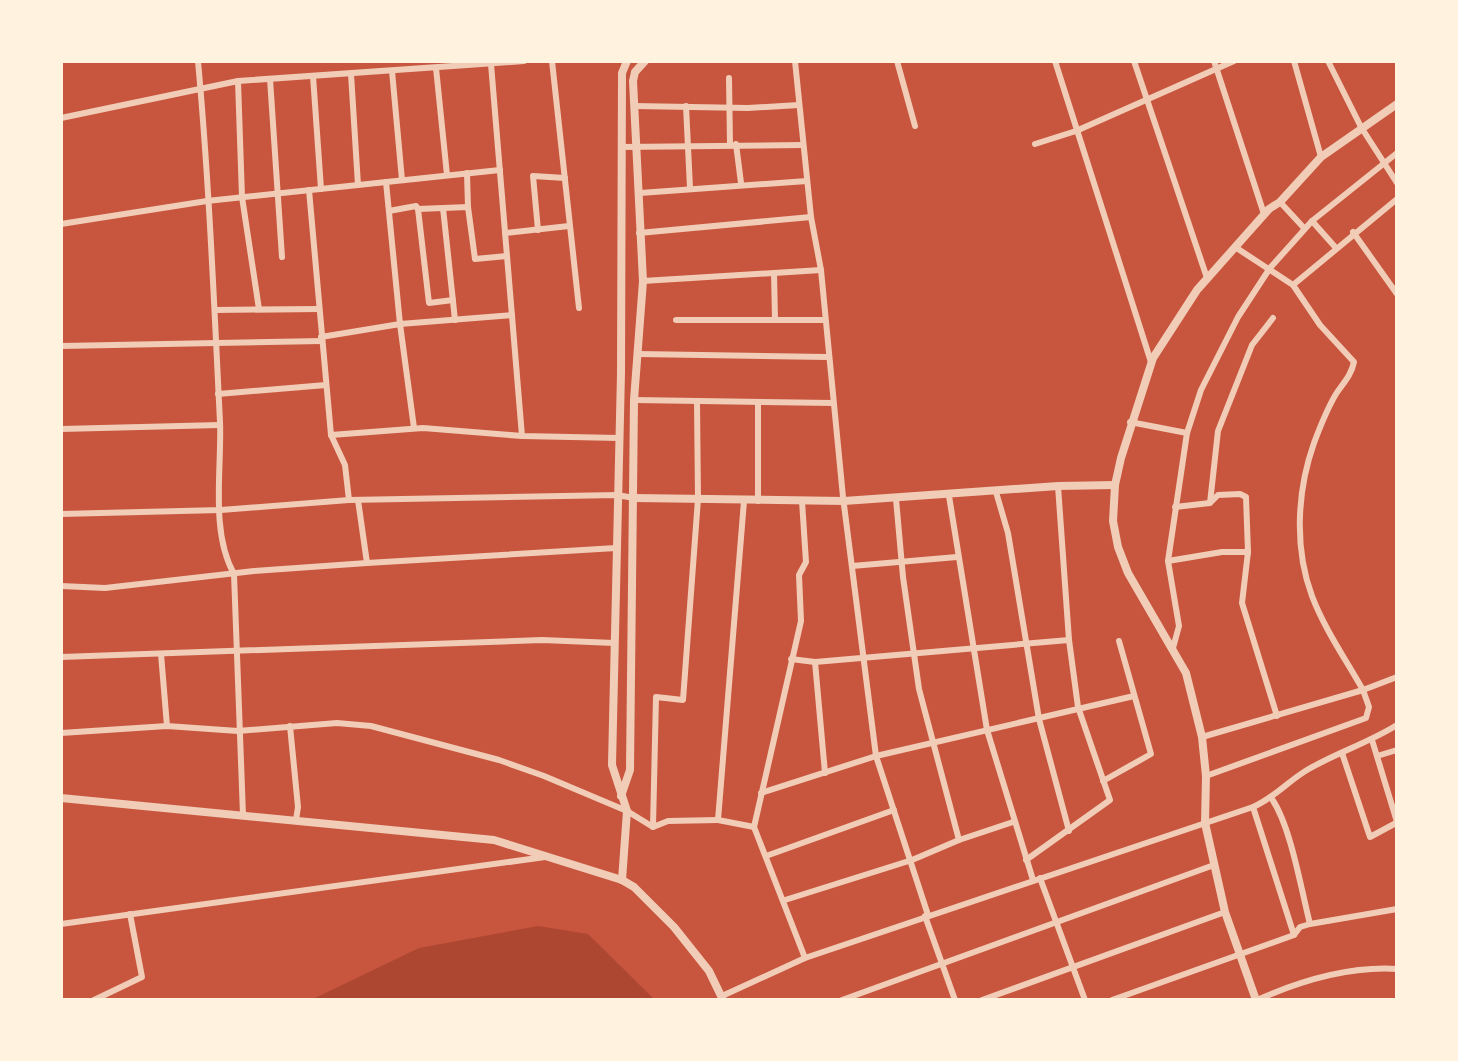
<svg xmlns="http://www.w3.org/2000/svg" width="1458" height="1061" font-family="Barlow,sans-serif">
<rect width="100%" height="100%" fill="#c8553d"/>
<polygon fill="#ae4732" points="538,926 588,934 655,1000 311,1000 419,948"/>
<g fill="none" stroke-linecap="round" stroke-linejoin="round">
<g stroke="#f1ccb7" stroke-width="6">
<path d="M 198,61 C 209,181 214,302 220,422 C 222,469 210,531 234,574 L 243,815"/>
<polyline points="552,61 579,308"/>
<polyline points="795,61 811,217 821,270 843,497 876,756 928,915"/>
<polyline points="897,61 915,126"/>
<polyline points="1055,61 1151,362"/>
<polyline points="1134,61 1207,278"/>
<polyline points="1214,61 1264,214"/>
<polyline points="1294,61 1321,157"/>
<polyline points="1328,61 1361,127 1397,183"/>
<polyline points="491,64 522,436"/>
<polyline points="436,68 447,175"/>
<polyline points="392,71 402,180"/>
<polyline points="351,74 358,185"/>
<polyline points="313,76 321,189"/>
<polyline points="729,78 730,145"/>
<polyline points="270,79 282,257"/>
<polyline points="238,81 242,197 259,309"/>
<polyline points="634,106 748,108 799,105"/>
<polyline points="686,106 690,188"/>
<polyline points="61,118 238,81 524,61"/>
<polyline points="736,144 741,183"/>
<polyline points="1035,144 1076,131 1234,61"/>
<polyline points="622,147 803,145"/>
<polyline points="467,173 468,207"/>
<polyline points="386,182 400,324 512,315"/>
<polyline points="309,190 331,435 345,465 349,500 617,495 634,498"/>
<polyline points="640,193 807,181"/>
<polyline points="1280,202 1304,228"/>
<polyline points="443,208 455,320"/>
<polyline points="418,209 429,303 453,300"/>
<polyline points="389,211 416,206 418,209 468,207 475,259 507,256"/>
<polyline points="1312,221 1336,248"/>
<polyline points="61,224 207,201 500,170"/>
<polyline points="538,230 533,176 565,178"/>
<polyline points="1353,232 1397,294"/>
<polyline points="505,233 569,226"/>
<polyline points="639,233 811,217"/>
<polyline points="774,273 775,320"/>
<polyline points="643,281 821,270"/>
<polyline points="1293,285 1397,199"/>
<polyline points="215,310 319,309"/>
<polyline points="676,320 824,320"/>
<polyline points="321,337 400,324 414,428"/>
<polyline points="61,346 322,341"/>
<polyline points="638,354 827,357"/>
<polyline points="218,394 326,385"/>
<polyline points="634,400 833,403"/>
<polyline points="1130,422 1187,433"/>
<polyline points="61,429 220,425"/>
<polyline points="331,435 423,428 522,436 619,438"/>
<polyline points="996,492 1008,533 1039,719 1069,831"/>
<polyline points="949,496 987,730 1033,880"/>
<polyline points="896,499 903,577 919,689 959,840 1013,822"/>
<polyline points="358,500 367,563 616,548"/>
<polyline points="744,501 718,820 754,827 801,621 799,575 806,562 802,501"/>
<polyline points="758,501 758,402"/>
<polyline points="1210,503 1218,431 1252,345 1273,318"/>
<polyline points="1175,507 1210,503 1218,495 1240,494 1246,497 1248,552 1242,603 1277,716"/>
<polyline points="61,514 221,510 349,500"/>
<polyline points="1168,561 1222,552 1248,552"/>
<polyline points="852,566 957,557"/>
<polyline points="61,586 105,588 254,571 367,563"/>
<polyline points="1173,648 1179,626 1168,561 1187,433 1201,390 1238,317 1270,268 1312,221 1397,153"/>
<polyline points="161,654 167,726"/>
<polyline points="61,657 542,640 614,643"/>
<polyline points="791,659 815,662 1069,640"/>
<polyline points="815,662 825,773"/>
<polyline points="290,726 298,807 296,820"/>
<polyline points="61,733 167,726 238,731 337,723 371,726 499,760 544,776 627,811 653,827 668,821 718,820"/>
<polyline points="1202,737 1363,690 1397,677"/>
<polyline points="1372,740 1397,822"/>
<polyline points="1342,753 1370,837 1396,823"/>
<polyline points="1377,756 1397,750"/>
<path d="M 1206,776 L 1366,718 L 1369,707 L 1363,690 C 1346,660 1324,628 1312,596 C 1294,548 1297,491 1314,443 C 1320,427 1327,409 1336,394 C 1343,383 1351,376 1354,362 L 1320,325 L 1293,285 L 1235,247"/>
<polyline points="1103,781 1151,754 1119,641"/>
<polyline points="761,793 876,756 1134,696"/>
<path d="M 1272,799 C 1291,827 1301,889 1310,924"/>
<polyline points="1253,807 1294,935"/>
<polyline points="653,827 656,697 683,700 698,499 697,401"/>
<polyline points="754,827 805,958"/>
<polyline points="766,856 894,810"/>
<polyline points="1026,860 1110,800 1078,707 1069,640 1058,486"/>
<polyline points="1040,878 1085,1000"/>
<polyline points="785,900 912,860 959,840"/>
<polyline points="925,916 955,1000"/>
<polyline points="61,924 545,857"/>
<path d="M 722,996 L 805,958 L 1253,807 C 1274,798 1287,782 1307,770 C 1336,753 1368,743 1397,725"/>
<polyline points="94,1000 142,977 130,914"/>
<polyline points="842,1000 1214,865"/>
<polyline points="982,1000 1225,912"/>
<polyline points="1112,1000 1294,935 1300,927 1310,924 1397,909"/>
<path d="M 1257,1000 C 1300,981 1349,966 1397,969"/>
</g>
<g stroke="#f1ccb7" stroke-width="8">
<polyline points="634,498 844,501 1058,486 1115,485"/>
<polyline points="621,796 630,770 634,400 643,281 633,81 635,72 645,61"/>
<polyline points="61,798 494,840 622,880 634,887 674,927 709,971 723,1000"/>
<polyline points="622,880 627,811 612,765 621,373 622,73 627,61"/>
<polyline points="1256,1000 1225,912 1205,823 1206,776 1202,737 1186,673 1128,573 1118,547 1113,521 1115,485 1121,458 1153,358 1197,290 1269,209 1280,202 1321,157 1397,104"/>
</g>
</g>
<rect width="1458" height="1061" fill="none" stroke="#fff3e0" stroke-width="126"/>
</svg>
